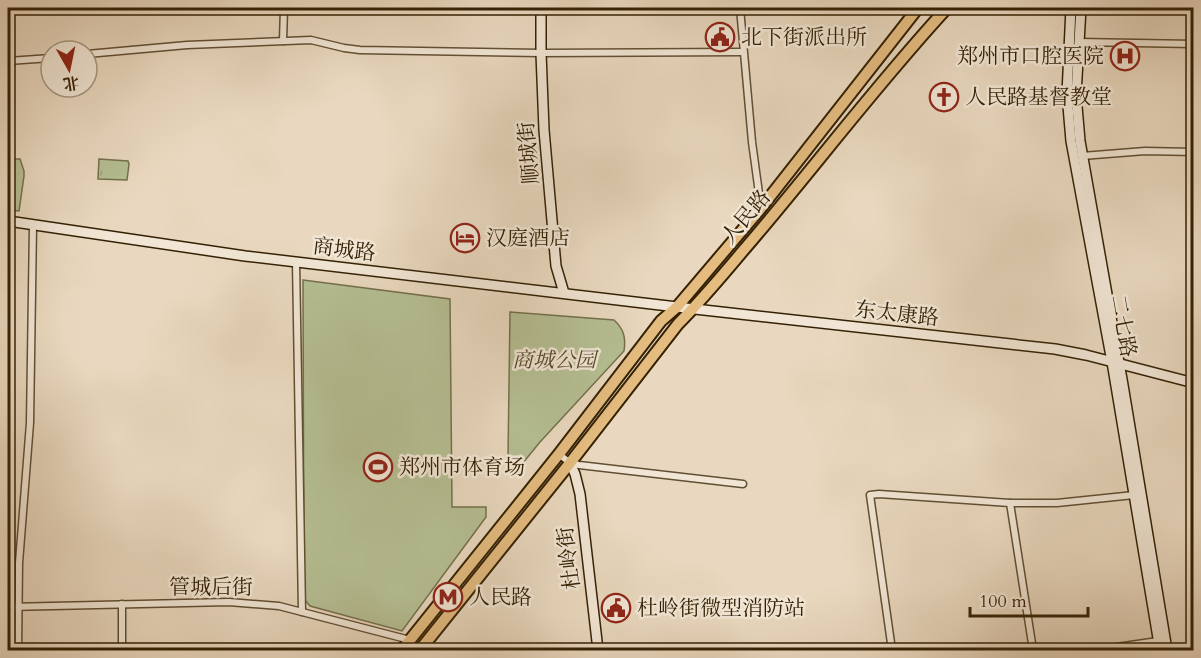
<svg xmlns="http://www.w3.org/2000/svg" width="1201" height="658" font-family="Cardo,'Noto Serif SC',serif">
<defs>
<pattern id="grass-tufts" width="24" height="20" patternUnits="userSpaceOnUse" patternTransform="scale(1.5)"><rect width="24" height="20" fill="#b5bf93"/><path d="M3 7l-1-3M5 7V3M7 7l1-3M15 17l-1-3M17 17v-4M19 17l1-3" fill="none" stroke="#9ca47d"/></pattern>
</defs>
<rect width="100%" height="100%" fill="#e9d8bf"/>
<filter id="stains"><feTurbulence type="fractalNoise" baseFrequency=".00333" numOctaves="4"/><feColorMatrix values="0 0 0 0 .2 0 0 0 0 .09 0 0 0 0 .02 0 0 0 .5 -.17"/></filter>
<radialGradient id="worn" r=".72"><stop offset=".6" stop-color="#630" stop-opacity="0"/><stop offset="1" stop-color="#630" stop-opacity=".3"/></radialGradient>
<polygon fill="url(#grass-tufts)" stroke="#74704c" stroke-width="1.5" points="99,159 128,161 129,164 127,180 98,179"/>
<g fill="#b5bf93" stroke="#74704c" stroke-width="1.5">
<polygon points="8,159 20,159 24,171 24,176 19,211 8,210"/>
<polygon points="303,280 450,299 452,507 486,507 486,517 402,631 310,606 304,599"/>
<path d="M 510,312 L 614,320 C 624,329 626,338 624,351 L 540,442 L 522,464 L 508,457 Z"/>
</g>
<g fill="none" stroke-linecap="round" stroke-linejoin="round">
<g stroke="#614f33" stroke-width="9">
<g id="street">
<polyline points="740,8 752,142 761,208"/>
<polyline points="283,41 284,8"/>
<polyline points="1079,42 1194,44"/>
<polyline points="87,54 187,45 311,40 344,48 360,50 541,53 743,52"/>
<polyline points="8,61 51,58"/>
<polyline points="1082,156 1145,151 1194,152"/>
<polyline points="296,262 302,612"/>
<polyline points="559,454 570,463 579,465 743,484"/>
<polyline points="1010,503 1033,650"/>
<polyline points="8,607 229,602 279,606 410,640"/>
<polyline points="18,650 19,563 30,423 33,225"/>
<polyline points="122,650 122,604"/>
<polyline points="892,650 870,495 879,494 1010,503 1057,503 1134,495"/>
<polyline points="1096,650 1158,641"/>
</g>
</g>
<g stroke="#342104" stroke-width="12">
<g id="secondary">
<polyline points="541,8 541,53 544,130 556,266 564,293"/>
<polyline points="1071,8 1067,94 1071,141 1112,362 1160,650"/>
<polyline points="1081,8 1076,95 1080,141 1123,385 1167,650"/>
<polyline points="8,221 245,256 677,307 1055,349 1086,355 1194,383"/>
<polyline points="570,463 575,474 580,494 598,650"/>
</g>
</g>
<g stroke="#342104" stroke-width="14">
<g id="primary">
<polyline points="402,650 559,454 661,321 677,307 761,208 918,8"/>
<path d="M 420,650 L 570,463 L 678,324 C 701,301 721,277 742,252 C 811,172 875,86 947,8"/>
</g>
</g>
<use href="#street" stroke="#f1e6d5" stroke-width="6"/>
<use href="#secondary" stroke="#f1e6d5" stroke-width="9"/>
<use href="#primary" stroke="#e4bc80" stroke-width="10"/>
</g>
<defs>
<g id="civic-ring" transform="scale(1.5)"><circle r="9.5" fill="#f1e6d5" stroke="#8f2418" stroke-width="1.5"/><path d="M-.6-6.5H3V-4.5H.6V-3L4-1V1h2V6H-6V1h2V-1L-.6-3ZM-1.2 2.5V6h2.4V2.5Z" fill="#8f2418"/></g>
<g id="hospital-ring" transform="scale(1.5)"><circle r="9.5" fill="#f1e6d5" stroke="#8f2418" stroke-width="1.5"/><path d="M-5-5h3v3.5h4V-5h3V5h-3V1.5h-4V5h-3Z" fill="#8f2418"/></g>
<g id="church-ring" transform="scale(1.5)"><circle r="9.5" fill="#f1e6d5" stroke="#8f2418" stroke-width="1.5"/><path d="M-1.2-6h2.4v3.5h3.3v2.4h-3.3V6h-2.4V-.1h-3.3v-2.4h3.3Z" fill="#8f2418"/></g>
<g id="hotel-ring" transform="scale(1.5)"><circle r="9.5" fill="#f1e6d5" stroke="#8f2418" stroke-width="1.5"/><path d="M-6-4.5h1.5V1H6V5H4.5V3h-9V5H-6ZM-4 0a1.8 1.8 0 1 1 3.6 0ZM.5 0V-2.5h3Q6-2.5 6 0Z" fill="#8f2418"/></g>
<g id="stadium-ring" transform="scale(1.5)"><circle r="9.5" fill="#f1e6d5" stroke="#8f2418" stroke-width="1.5"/><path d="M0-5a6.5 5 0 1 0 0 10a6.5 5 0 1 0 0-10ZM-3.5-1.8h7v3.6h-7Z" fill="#8f2418"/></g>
<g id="metro-ring" transform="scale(1.5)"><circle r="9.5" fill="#f1e6d5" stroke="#8f2418" stroke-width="1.5"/><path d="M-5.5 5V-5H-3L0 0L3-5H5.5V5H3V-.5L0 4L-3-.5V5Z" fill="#8f2418"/></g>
</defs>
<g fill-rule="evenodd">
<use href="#civic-ring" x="720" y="37"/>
<use href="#hospital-ring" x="1125" y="56"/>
<use href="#church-ring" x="944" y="97"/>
<use href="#hotel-ring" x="465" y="238"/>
<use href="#stadium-ring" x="378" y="467"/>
<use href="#metro-ring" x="448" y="597"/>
<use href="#civic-ring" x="616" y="608"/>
</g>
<g text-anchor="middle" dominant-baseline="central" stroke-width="5" stroke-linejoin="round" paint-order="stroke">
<g font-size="21" fill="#342104" stroke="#f1e6d5" text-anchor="start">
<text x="741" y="37">北下街派出所</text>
<text x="1104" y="56" text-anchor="end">郑州市口腔医院</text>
<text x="965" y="97">人民路基督教堂</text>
<text x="486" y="238">汉庭酒店</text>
<text x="399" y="467">郑州市体育场</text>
<text x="469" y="597">人民路</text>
<text x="637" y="608">杜岭街微型消防站</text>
</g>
<g font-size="21" fill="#342104" stroke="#f1e6d5">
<text transform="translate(529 153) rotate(-95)">顺城街</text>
<text transform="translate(746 217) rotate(-50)">人民路</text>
<text transform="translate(344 250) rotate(7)">商城路</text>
<text transform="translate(897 314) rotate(6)">东太康路</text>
<text transform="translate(1123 326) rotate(80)">二七路</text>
<text transform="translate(569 558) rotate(-97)">杜岭街</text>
<text x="211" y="587">管城后街</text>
</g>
<g font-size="21" font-style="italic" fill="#544828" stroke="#f1e6d5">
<text x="554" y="360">商城公园</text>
</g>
</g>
<rect width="1201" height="658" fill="none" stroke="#e9d8bf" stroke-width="30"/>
<rect x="9" y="9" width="1183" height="640" fill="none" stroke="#342104" stroke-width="3"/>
<rect x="15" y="15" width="1171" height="628" fill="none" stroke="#342104" stroke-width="1.5"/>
<g transform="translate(69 69) rotate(171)"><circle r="28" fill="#f1e6d5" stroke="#a59781" stroke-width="1.5"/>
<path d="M0-4.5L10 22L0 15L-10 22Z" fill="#8f2418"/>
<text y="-9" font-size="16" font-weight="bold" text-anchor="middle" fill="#342104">北</text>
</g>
<path d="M970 607v9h118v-9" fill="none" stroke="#342104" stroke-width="3"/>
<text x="979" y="607" font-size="18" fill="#342104" stroke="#f1e6d5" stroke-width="4.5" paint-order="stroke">100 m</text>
<rect width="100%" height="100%" filter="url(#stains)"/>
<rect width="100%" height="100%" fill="url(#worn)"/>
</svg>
